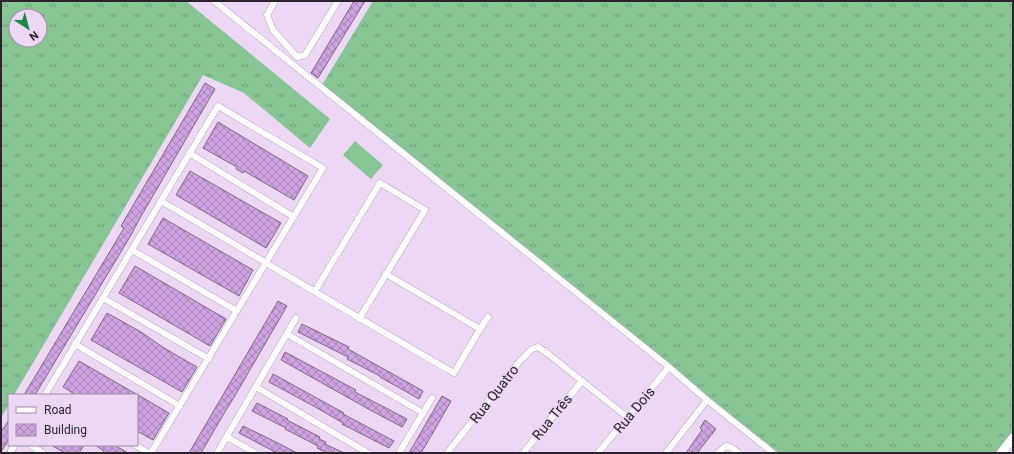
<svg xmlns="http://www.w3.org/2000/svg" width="1014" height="454" font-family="Roboto,sans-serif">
<defs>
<pattern id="grass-tufts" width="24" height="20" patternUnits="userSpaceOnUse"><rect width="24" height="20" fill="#87c595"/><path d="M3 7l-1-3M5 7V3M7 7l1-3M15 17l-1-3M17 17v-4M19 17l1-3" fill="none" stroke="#6fa07a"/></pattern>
<pattern id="building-cross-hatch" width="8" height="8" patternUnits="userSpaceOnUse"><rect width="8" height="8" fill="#cea2e1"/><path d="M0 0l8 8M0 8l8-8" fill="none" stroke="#a784b7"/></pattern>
</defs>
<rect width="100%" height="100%" fill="#ecd7f5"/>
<g fill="url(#grass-tufts)" fill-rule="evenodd">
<path d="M 1,1 L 186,1 L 330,119 L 310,148 L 244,93 L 203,75 L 14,395 L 9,395 L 9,404 L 1,418 ZM 16,16 L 40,16 L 40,40 L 16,40 Z"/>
<polygon points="373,1 1013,1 1013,432 997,453 779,453 708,397 322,85"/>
</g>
<polygon fill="#87c595" points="355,141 383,165 371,179 343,155"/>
<g fill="url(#building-cross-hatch)" stroke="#7b6983">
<polygon points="354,1 365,1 318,78 311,73"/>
<polygon points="205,83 215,89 140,218 131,235 35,395 24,395 124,228 121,226"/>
<polygon points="218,122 308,176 294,200 244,171 243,173 236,169 237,167 203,148"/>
<polygon points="190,171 281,223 266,248 176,195"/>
<polygon points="163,218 253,270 239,296 148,244"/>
<polygon points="135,266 226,319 210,346 119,293"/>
<polygon points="278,301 287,306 233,399 226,410 201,453 189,453"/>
<polygon points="107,313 141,332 164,348 197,367 182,392 91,340"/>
<polygon points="302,324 349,347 348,349 423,391 419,399 405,391 380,377 380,376 347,359 348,357 298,332"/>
<polygon points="285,352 356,390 355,392 407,419 402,427 372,411 281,360"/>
<polygon points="79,361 169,413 153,440 137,431 137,395 76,395 63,387"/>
<polygon points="273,374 344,413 343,414 394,441 389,448 342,424 343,423 319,409 269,382"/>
<polygon points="442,396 451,401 434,431 421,453 409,453"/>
<polygon points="257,403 288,419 287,420 320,437 319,439 326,442 325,444 344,453 327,453 317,448 318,446 285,429 286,428 252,411"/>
<polygon points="9,420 9,439 1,452 1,432"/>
<polygon points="705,420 716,429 697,453 686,453 702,430 700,428"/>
<polygon points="243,426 274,441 297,453 277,453 239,433"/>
<polygon points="51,445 84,445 79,453 65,453"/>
<polygon points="95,445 114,445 128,453 103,453 104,451"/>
</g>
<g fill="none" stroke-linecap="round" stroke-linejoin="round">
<g stroke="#baa6c3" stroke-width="7">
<g id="street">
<polyline points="214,1 669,367 707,400 773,453"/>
<polyline points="275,1 267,15 273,30 297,57 305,55 338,1"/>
<polyline points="189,153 294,217"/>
<polyline points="132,250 237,311"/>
<polyline points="315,291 380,183 425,210 359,319"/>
<polyline points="103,298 209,359"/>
<polyline points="480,329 488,317"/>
<polyline points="287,334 423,413"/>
<polyline points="75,344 180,406"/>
<polyline points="256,387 368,453"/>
<polyline points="45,395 161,201"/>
<polyline points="227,437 255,453"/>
<polyline points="30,445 43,453"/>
<polyline points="135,445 149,453"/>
<polyline points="11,451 15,445"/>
<path d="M 151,453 L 323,168 L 218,106 L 161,201 C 259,258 356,317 454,373 L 480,329 L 386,274"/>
<polyline points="217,453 296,318"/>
<polyline points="399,453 432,398"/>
<polyline points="447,453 520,361 532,349 538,347 547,353 627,417"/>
<polyline points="523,453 582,381"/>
<polyline points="598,453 669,367"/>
<polyline points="666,453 707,400"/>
<polyline points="718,453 726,446 730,447 739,453"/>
</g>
</g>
<g stroke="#baa6c3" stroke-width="10">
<polyline id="secondary" points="1001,453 1013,438"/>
</g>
<use href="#street" stroke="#fff" stroke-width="6"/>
<use href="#secondary" stroke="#fff" stroke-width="9"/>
</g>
<g text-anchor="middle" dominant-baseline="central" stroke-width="3" stroke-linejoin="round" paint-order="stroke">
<g font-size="14" fill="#2a222d" stroke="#ecd7f5">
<text transform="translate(494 394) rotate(-52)">Rua Quatro</text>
<text transform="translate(634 410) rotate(-50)">Rua Dois</text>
<text transform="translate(552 417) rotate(-51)">Rua Três</text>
</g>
</g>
<rect width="1014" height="454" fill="none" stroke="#2a222d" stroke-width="4"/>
<rect x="8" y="394" width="130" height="52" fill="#ecd7f5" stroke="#9e8fa5"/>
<rect x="16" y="407" width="20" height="6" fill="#ffffff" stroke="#9e8fa5"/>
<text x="44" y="414" font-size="12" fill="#2a222d">Road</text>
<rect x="16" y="424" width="20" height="12" fill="url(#building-cross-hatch)" stroke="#9e8fa5"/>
<text x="44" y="434" font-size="12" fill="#2a222d">Building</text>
<g transform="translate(28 28) rotate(144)"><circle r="19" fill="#ecd7f5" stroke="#9e8fa5"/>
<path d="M0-3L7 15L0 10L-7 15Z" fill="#188c45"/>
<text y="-6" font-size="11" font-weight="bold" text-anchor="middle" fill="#2a222d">N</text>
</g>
</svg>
